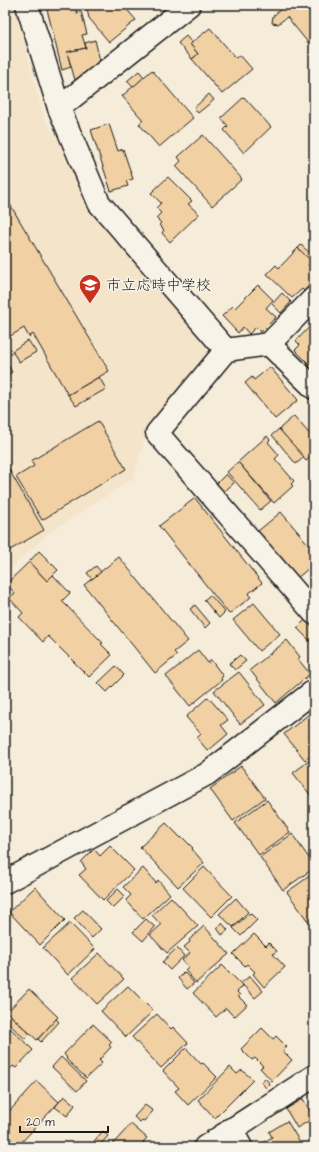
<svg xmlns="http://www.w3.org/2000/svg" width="319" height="1152" font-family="'Architects Daughter','Klee One',sans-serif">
<rect width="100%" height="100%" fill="#f6ecda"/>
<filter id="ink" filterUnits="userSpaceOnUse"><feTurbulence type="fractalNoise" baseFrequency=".025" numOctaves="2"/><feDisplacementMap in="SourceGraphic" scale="8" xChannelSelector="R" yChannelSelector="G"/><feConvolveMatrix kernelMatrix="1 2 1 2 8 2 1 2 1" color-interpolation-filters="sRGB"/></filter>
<g filter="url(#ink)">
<polygon fill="#f4e4ca" points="5,5 14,5 45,121 210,345 209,356 147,430 134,478 50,532 5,574"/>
<g fill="#f1d1a3" stroke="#1c1c1c">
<polygon points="46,5 75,5 77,13 81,11 87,34 82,35 86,48 67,52 71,67 62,70"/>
<polygon points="86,5 123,5 136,20 109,42 89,18"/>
<polygon points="278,5 314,5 314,50 287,17 278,24 272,23 273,16 281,9"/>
<polygon points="210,28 236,58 240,55 252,69 222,94 192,59 198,54 190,44"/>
<polygon points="186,36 192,43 190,44 198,54 192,59 178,43"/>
<polygon points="95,40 100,61 75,80 67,52 86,48 85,43"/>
<polygon points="152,70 193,118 159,147 139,124 143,120 122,96"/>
<polygon points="139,71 144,77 133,87 127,81"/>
<polygon points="209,94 214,100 198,113 194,108"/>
<polygon points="244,97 271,127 244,153 224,130 228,126 221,118"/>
<polygon points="109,124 118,151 123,149 133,179 126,181 128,186 111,191 91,130"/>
<polygon points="203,135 242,179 212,206 176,166 181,161 178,157"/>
<polygon points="168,177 192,201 188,204 199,214 170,242 162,233 164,230 159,225 161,223 156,218 161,213 156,208 161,203 151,193"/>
<polygon points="5,196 109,371 68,395 33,334 29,337 24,328 5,339 5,290 8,288 5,283"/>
<polygon points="301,245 312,255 308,259 298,248"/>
<polygon points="298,248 311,261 308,265 314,270 314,280 304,291 302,289 292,298 267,274 276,265 279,268"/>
<polygon points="258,285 273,300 266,308 276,317 261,332 256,327 249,334 243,327 238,333 222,316 233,306 235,308"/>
<polygon points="282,293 291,302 281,313 272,304"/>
<polygon points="313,323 314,324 314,371 307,365 308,363 295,350 300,345 296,341"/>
<polygon points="28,340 36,352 19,362 12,351"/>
<polygon points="5,360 12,372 5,376"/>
<polygon points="270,367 298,400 275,419 245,383 252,377 254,380"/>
<polygon points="99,377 106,389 76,406 68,395"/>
<polygon points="294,416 314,439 314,454 306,461 279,429"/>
<polygon points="98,421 126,469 42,520 16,477 34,466 31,461"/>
<polygon points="279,429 304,457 296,464 272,435"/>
<polygon points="267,436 270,440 268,442 279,455 275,459 294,481 291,484 293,486 274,503 238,462"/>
<polygon points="238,462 271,501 260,510 227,472"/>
<polygon points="8,468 44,530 5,553 5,469"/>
<polygon points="226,474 234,483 220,495 213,487"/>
<polygon points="195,498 262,583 248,594 251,597 229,614 159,526"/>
<polygon points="281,512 314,551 314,564 297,578 258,531"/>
<polygon points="39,551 58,570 47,581 29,562"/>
<polygon points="119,557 188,641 174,652 177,655 155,673 84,585"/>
<polygon points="29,562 47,581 53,575 70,593 62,601 103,643 101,644 112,655 89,677 48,636 43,642 19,617 23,613 9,598 15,593 6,584"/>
<polygon points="96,566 101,572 92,579 87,573"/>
<polygon points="210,595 225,612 219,618 204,600"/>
<polygon points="254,603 280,634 259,651 233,620"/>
<polygon points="195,605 210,623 205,628 190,609"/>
<polygon points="307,618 314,626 314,645 297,628"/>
<polygon points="287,640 300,657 298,659 310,674 276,703 250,670"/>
<polygon points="198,650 208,663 211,660 223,676 221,678 222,680 190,706 166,676"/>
<polygon points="240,655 246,661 235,670 229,664"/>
<polygon points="116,666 124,675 107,692 98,683"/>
<polygon points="239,672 265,705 240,724 214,691"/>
<polygon points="208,697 228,720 221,725 228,734 208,751 197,738 201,734 186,717"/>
<polygon points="313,711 314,753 305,760 284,734"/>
<polygon points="314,757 314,795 312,797 293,773"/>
<polygon points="241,766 265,798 233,821 210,789"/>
<polygon points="267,800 290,832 259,855 235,823"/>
<polygon points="166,823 181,838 182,837 193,848 192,849 204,863 178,887 140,847"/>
<polygon points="292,834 314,865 314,868 283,890 260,857"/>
<polygon points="110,846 134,870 103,900 79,875 86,869 81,862 94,849 100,856"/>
<polygon points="204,867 232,896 211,917 183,888"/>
<polygon points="143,868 156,883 158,880 170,894 143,919 126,900 131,895 123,887"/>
<polygon points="314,873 314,922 310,924 287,892"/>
<polygon points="35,887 65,920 40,945 9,912"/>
<polygon points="118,889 125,896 113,908 106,901"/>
<polygon points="171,897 198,926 167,953 150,935 161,925 152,915"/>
<polygon points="236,898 248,912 233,927 219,914"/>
<polygon points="83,910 101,929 92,938 74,918"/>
<polygon points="250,913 257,920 241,936 233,928"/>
<polygon points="146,919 155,927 143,941 133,932"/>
<polygon points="70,923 95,949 68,975 43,948"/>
<polygon points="222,923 228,930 222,935 217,928"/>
<polygon points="204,926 229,954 196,983 185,970 188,967 182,960 190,953 184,947 190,942 189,940"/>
<polygon points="254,934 266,946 269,943 277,951 273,954 285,967 264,987 253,974 255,972 247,964 245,966 233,954"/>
<polygon points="177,948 184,956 170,970 162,962"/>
<polygon points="99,953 124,979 97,1004 72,978"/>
<polygon points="222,965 243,986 237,992 240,995 238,996 247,1005 234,1017 226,1008 216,1017 193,993"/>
<polygon points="184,972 194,983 187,989 178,978"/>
<polygon points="250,976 263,991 255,998 241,983"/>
<polygon points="128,986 153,1011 126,1037 101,1011"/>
<polygon points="29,989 58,1017 37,1040 7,1012"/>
<polygon points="7,1012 30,1034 25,1039 5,1020 5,1015"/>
<polygon points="157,1014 171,1029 173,1027 188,1043 161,1068 132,1037"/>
<polygon points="56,1019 59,1022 41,1042 38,1039"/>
<polygon points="93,1024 112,1042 109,1045 111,1047 99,1060 102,1063 86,1078 66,1059 67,1058 64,1054"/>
<polygon points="10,1028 33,1050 16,1068 13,1066 5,1074 5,1033"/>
<polygon points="262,1028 273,1039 276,1036 287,1047 283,1051 292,1060 272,1081 260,1068 263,1066 255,1058 252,1060 241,1049"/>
<polygon points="186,1048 201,1064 203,1063 217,1077 188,1105 175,1091 179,1088 163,1071"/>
<polygon points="61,1057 86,1081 77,1091 52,1067"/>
<polygon points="230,1067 237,1074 242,1070 253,1080 215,1118 198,1100"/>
<polygon points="265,1078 270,1084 266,1088 261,1082"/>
<polygon points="37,1081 59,1102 18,1146 5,1134 5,1116"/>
<polygon points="64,1096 75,1105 67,1116 55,1107"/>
<polygon points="303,1099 314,1118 297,1128 286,1109"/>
<polygon points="145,1105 153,1111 144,1121 142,1120 140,1122 134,1117"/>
<polygon points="287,1121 303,1147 257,1147 272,1137 269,1132"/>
<polygon points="131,1124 147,1138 143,1142 149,1147 110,1147"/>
<polygon points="103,1131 108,1136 99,1146 94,1141"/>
</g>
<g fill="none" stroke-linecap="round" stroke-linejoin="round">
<g stroke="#1c1c1c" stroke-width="25">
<g id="minor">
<polyline points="27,5 59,108 99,203 226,350 157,433 314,613"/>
<polyline points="59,108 189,5"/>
<polyline points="269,344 314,388"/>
<polyline points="226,350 269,344 314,298"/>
<polyline points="5,882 207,774 314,691"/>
<polyline points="231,1129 241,1147"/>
<polyline points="205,1147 314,1076"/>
</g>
</g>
<use href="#minor" stroke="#f7f3e8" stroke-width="22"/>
</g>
</g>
<defs>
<g id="school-pin" transform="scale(1.15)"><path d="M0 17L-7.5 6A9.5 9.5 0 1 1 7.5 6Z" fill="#c8321e" stroke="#f7f3e8"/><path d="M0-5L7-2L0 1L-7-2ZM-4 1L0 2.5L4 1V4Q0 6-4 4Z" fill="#fff"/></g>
</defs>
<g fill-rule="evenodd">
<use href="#school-pin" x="90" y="285"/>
</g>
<g text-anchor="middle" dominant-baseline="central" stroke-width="3" stroke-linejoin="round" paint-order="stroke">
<g font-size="15" fill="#1c1c1c" stroke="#f7f3e8" text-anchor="start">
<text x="106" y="285">市立応時中学校</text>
</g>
</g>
<rect width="319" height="1152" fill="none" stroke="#f7f3e8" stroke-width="20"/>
<rect x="10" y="10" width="299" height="1132" fill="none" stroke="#1c1c1c" stroke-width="1.5" filter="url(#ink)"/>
<path d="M20 1126v6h88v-6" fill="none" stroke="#1c1c1c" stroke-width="2"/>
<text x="26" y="1126" font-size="12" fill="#1c1c1c" stroke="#f7f3e8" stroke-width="3" paint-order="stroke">20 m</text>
</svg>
